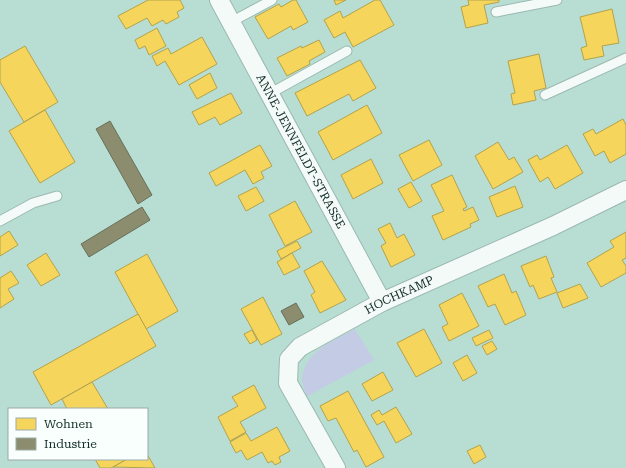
<svg xmlns="http://www.w3.org/2000/svg" width="626" height="468" font-family="'Roboto Serif',serif">
<rect width="100%" height="100%" fill="#b8ddd3"/>
<path fill="#c4cce5" d="M 355,329 L 374,360 L 306,397 C 305,391 302,384 302,378 C 305,351 335,340 355,329 Z"/>
<g fill="#f6d55c" stroke="#b2a34c">
<polygon points="148,0 180,0 184,8 177,12 179,17 166,24 163,20 152,26 147,18 126,29 118,16"/>
<polygon points="293,0 296,0 308,22 293,30 291,26 268,39 255,17 279,4 281,7"/>
<polygon points="334,0 346,0 336,5"/>
<polygon points="375,0 380,0 394,25 353,47 345,32 334,38 324,20 340,11 343,18"/>
<polygon points="468,0 499,0 499,2 484,5 488,23 466,28 461,7 469,5"/>
<polygon points="612,9 619,43 602,46 604,56 584,60 581,48 587,46 580,17"/>
<polygon points="157,28 166,46 149,55 145,46 139,49 135,40"/>
<polygon points="202,37 217,64 179,85 165,61 157,66 152,56 168,48 171,54"/>
<polygon points="319,40 325,52 309,61 310,64 287,76 277,58 301,46 302,48"/>
<polygon points="25,46 58,102 24,122 0,82 0,60"/>
<polygon points="539,54 546,88 534,91 536,100 513,105 511,94 515,93 508,61"/>
<polygon points="360,60 376,88 353,101 349,94 307,116 295,93"/>
<polygon points="210,73 217,88 197,99 189,85"/>
<polygon points="231,93 242,113 220,125 215,117 199,125 192,112"/>
<polygon points="367,105 382,133 333,160 318,132"/>
<polygon points="45,110 75,162 40,183 9,131"/>
<polygon points="623,119 626,125 626,154 610,163 604,151 595,156 583,134 593,129 596,134"/>
<polygon points="429,140 442,165 413,181 399,155"/>
<polygon points="498,142 509,160 514,157 523,172 493,189 475,156"/>
<polygon points="260,145 272,166 261,172 264,178 253,184 245,170 216,186 209,173"/>
<polygon points="567,145 583,173 555,189 548,177 540,182 528,160 537,155 540,160"/>
<polygon points="371,159 383,183 353,199 341,175"/>
<polygon points="452,175 467,207 463,209 464,211 473,207 479,220 470,224 471,227 443,240 432,216 444,211 431,185"/>
<polygon points="411,182 422,201 409,208 398,189"/>
<polygon points="515,186 523,207 497,217 489,197"/>
<polygon points="256,187 264,201 246,211 238,196"/>
<polygon points="295,201 312,232 285,246 269,215"/>
<polygon points="390,223 397,238 404,234 415,255 391,267 381,246 386,243 378,229"/>
<polygon points="9,231 18,245 0,256 0,237"/>
<polygon points="626,232 626,258 622,260 626,266 626,273 601,287 587,263 614,247 610,241"/>
<polygon points="297,241 301,248 281,259 277,251"/>
<polygon points="46,253 60,275 41,286 27,265"/>
<polygon points="292,253 300,267 284,275 277,262"/>
<polygon points="147,254 178,311 146,329 115,272"/>
<polygon points="546,256 554,277 551,278 557,292 539,299 533,285 530,287 521,266"/>
<polygon points="322,261 346,300 320,313 311,295 315,292 304,271"/>
<polygon points="11,271 19,283 8,289 14,299 0,308 0,278"/>
<polygon points="504,274 512,293 516,291 526,315 505,325 495,304 488,307 478,286"/>
<polygon points="580,284 588,298 563,308 557,293"/>
<polygon points="462,293 479,326 449,341 442,327 448,324 439,305"/>
<polygon points="263,297 282,334 261,345 241,309"/>
<polygon points="138,314 156,346 51,405 33,372"/>
<polygon points="424,329 442,363 416,377 397,343"/>
<polygon points="252,330 257,340 250,344 244,334"/>
<polygon points="489,330 493,338 476,346 472,338"/>
<polygon points="492,341 497,349 487,355 482,346"/>
<polygon points="467,355 477,373 463,381 453,363"/>
<polygon points="383,372 393,390 372,401 362,384"/>
<polygon points="92,382 108,409 67,409 62,399"/>
<polygon points="254,385 266,408 240,422 246,432 230,441 218,417 238,406 232,397"/>
<polygon points="348,391 384,457 366,467 357,450 354,452 336,418 328,421 320,406"/>
<polygon points="396,407 412,434 396,443 384,421 377,425 371,415 379,410 382,415"/>
<polygon points="277,427 290,451 279,457 281,462 275,465 272,461 268,463 262,452 247,460 241,450 236,453 230,442 246,433 251,441"/>
<polygon points="480,445 486,457 474,464 467,451"/>
<polygon points="147,454 155,468 113,467 127,459 147,459"/>
<polygon points="95,459 127,459 111,468 100,468"/>
</g>
<g fill="#8c8c6e" stroke="#677059">
<polygon points="110,121 152,195 138,204 96,129"/>
<polygon points="142,207 150,220 89,257 81,244"/>
<polygon points="296,303 304,317 289,325 281,311"/>
</g>
<g fill="none" stroke-linecap="round" stroke-linejoin="round">
<g stroke="#9bb9b1" stroke-width="11">
<g id="service">
<polyline points="496,12 557,0"/>
<polyline points="231,22 272,0"/>
<polyline points="269,94 347,51"/>
<polyline points="545,95 626,58"/>
<polyline points="0,221 33,203 57,196"/>
</g>
</g>
<g stroke="#9bb9b1" stroke-width="20">
<g id="minor">
<path id="s1" d="M 219,0 L 382,302"/>
<path id="s2" d="M 336,468 L 288,383 L 289,359 L 300,347 L 382,302 L 553,226 L 626,190"/>
</g>
</g>
<use href="#service" stroke="#f4faf8" stroke-width="9"/>
<use href="#minor" stroke="#f4faf8" stroke-width="18"/>
</g>
<g text-anchor="middle" dominant-baseline="central" stroke-width="4" stroke-linejoin="round" paint-order="stroke">
<g font-size="12" fill="#122d28" stroke="#f8fffd">
<text stroke="none"><textPath href="#s1" startOffset="172">ANNE-JENNFELDT-STRASSE</textPath></text>
<text stroke="none"><textPath href="#s2" startOffset="250">HOCHKAMP</textPath></text>
</g>
</g>
<rect x="8" y="408" width="140" height="52" fill="#f8fffd" stroke="#9caba8"/>
<rect x="16" y="418" width="20" height="12" fill="#f6d55c" stroke="#9caba8"/>
<text x="44" y="428" font-size="12" fill="#122d28">Wohnen</text>
<rect x="16" y="438" width="20" height="12" fill="#8c8c6e" stroke="#9caba8"/>
<text x="44" y="448" font-size="12" fill="#122d28">Industrie</text>
</svg>
